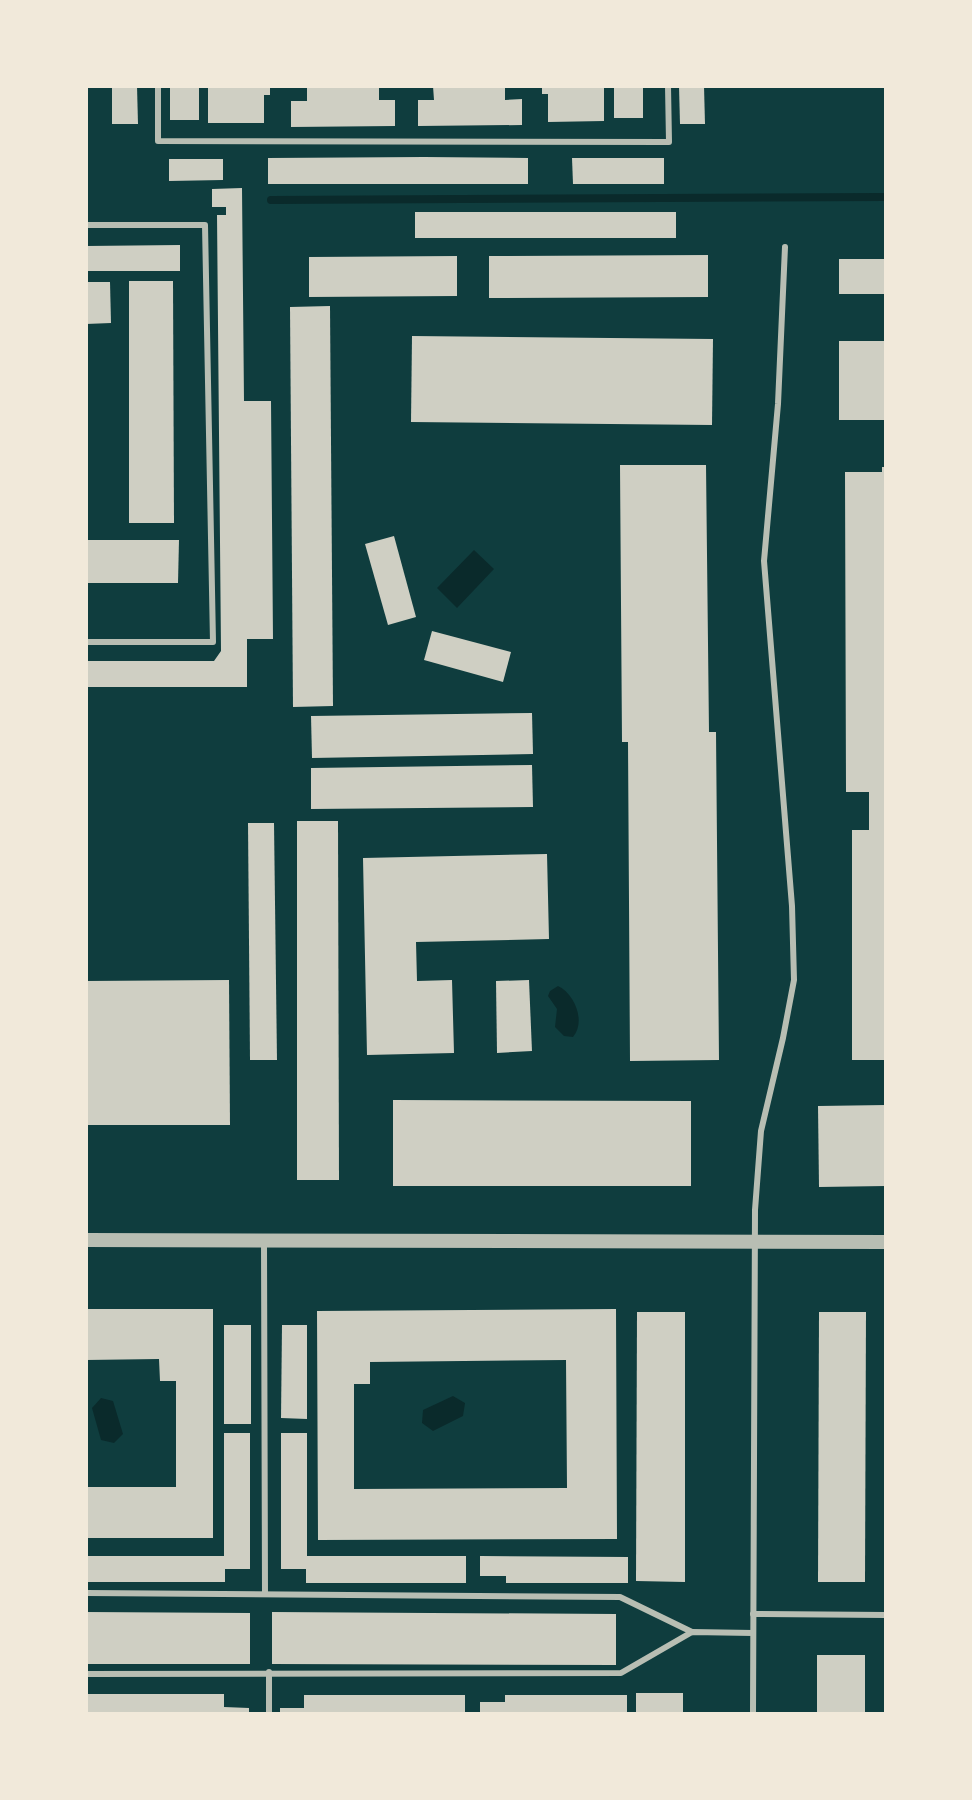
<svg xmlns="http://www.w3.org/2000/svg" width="972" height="1800" font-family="Jost,sans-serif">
<rect width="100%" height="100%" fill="#0f3d3e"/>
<g fill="#0a2a2b">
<polygon points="474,550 494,569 457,608 437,588"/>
<path d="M 558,986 C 575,994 586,1022 573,1037 L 564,1036 L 555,1027 L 557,1009 L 548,996 L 550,991 Z"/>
<polygon points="453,1396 465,1403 463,1416 433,1431 422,1423 423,1410"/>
<polygon points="101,1398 113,1401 123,1434 114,1443 101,1440 92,1408"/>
</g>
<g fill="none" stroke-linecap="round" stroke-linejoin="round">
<polyline stroke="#0a2a2b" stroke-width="8" points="271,200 886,197"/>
</g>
<g fill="#cfcfc3" fill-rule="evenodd">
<polygon points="112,86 137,86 138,124 112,124"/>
<rect x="170" y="86" width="29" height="34"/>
<polygon points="208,86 270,86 270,95 264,95 264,123 208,123"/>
<polygon points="307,86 379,86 379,100 395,100 395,126 291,127 291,101 307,101"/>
<polygon points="433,86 505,86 505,100 522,99 522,125 418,126 418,100 434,100"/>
<polygon points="542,86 604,86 604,121 548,122 548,94 542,94"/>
<rect x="614" y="86" width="29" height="32"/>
<polygon points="679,86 704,86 705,124 680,124"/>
<polygon points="424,157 528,158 528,184 268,184 268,158"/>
<polygon points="572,158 664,158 664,184 573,184"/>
<polygon points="169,159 223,159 223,180 169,181"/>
<polygon points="242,188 244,401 271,401 273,639 247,639 247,687 86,687 86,661 214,661 221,651 217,215 226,215 226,207 212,207 212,189"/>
<rect x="415" y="212" width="261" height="26"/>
<polygon points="180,245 180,271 86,271 86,246"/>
<polygon points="708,255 708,297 489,298 489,256"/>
<polygon points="457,256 457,296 309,297 309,257"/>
<rect x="839" y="259" width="47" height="35"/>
<polygon points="129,281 173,281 174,523 129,523"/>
<polygon points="86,282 110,282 111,323 86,324"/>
<polygon points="330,306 333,706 293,707 290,307"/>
<polygon points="412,336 713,339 712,425 411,422"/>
<rect x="839" y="341" width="47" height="79"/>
<polygon points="620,465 706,465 709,732 716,732 719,1060 630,1061 628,742 622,742"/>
<polygon points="882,467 886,467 886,1060 852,1060 852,830 869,830 869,792 846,792 845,472 882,472"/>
<polygon points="394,536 416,617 388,625 365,544"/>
<polygon points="86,540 179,540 178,583 86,583"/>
<polygon points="432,631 511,652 503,682 424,660"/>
<polygon points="532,713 533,754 312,758 311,716"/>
<polygon points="532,765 533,807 311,809 311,768"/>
<polygon points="297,821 338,821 339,1180 297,1180"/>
<polygon points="248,823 274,823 277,1060 250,1060"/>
<polygon points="547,854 549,939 416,942 417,981 452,980 454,1053 367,1055 363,858"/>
<polygon points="229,980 230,1125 86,1125 86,981"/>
<polygon points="529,980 532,1051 497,1053 496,981"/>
<polygon points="393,1100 691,1101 691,1186 393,1186"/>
<polygon points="886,1105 886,1186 819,1187 818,1106"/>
<polygon points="86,1309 213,1309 213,1538 86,1538 86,1487 176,1487 176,1381 160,1381 159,1359 86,1360"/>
<path d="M 616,1309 L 617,1539 L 318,1540 L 317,1311 ZM 566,1360 L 567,1488 L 354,1489 L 354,1384 L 370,1384 L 370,1362 Z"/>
<polygon points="637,1312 685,1312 685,1582 636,1581"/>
<polygon points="819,1312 866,1312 865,1582 818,1582"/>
<rect x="224" y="1325" width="27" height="99"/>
<polygon points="282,1325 307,1325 307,1419 281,1418"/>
<polygon points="224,1433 250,1433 250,1569 225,1569 225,1582 86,1582 86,1556 224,1556"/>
<polygon points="281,1433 307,1433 307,1556 466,1556 466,1583 306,1583 306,1569 281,1569"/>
<polygon points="480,1556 628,1557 628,1583 506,1583 506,1576 480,1576"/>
<polygon points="86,1612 250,1613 250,1664 86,1664"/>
<polygon points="272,1612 616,1614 616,1665 272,1664"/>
<rect x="817" y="1655" width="48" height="59"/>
<rect x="636" y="1693" width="47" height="21"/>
<polygon points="86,1694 224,1694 224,1707 249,1708 249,1714 86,1714"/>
<polygon points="304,1695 465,1695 465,1714 280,1714 280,1708 304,1708"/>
<polygon points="505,1695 627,1695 627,1714 480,1714 480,1702 505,1702"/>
</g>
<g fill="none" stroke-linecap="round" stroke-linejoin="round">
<g stroke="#b8beb3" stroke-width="6">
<polyline points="158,86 158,141 669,142 668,86"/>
<polyline points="86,225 205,225 213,642 86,642"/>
<polyline points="264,1243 265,1593"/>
<polyline points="86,1593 620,1597 692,1632"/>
<polyline points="753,1614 886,1615"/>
<polyline points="86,1674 621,1673 692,1632 753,1633"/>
<polyline points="269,1714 269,1672"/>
<polyline points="753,1714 755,1210 761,1131 783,1038 794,980 792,906 764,561 778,404 785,247"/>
</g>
<polyline stroke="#b8beb3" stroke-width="14" points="86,1240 886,1242"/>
</g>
<rect width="972" height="1800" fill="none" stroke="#f1e9da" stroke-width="176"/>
</svg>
